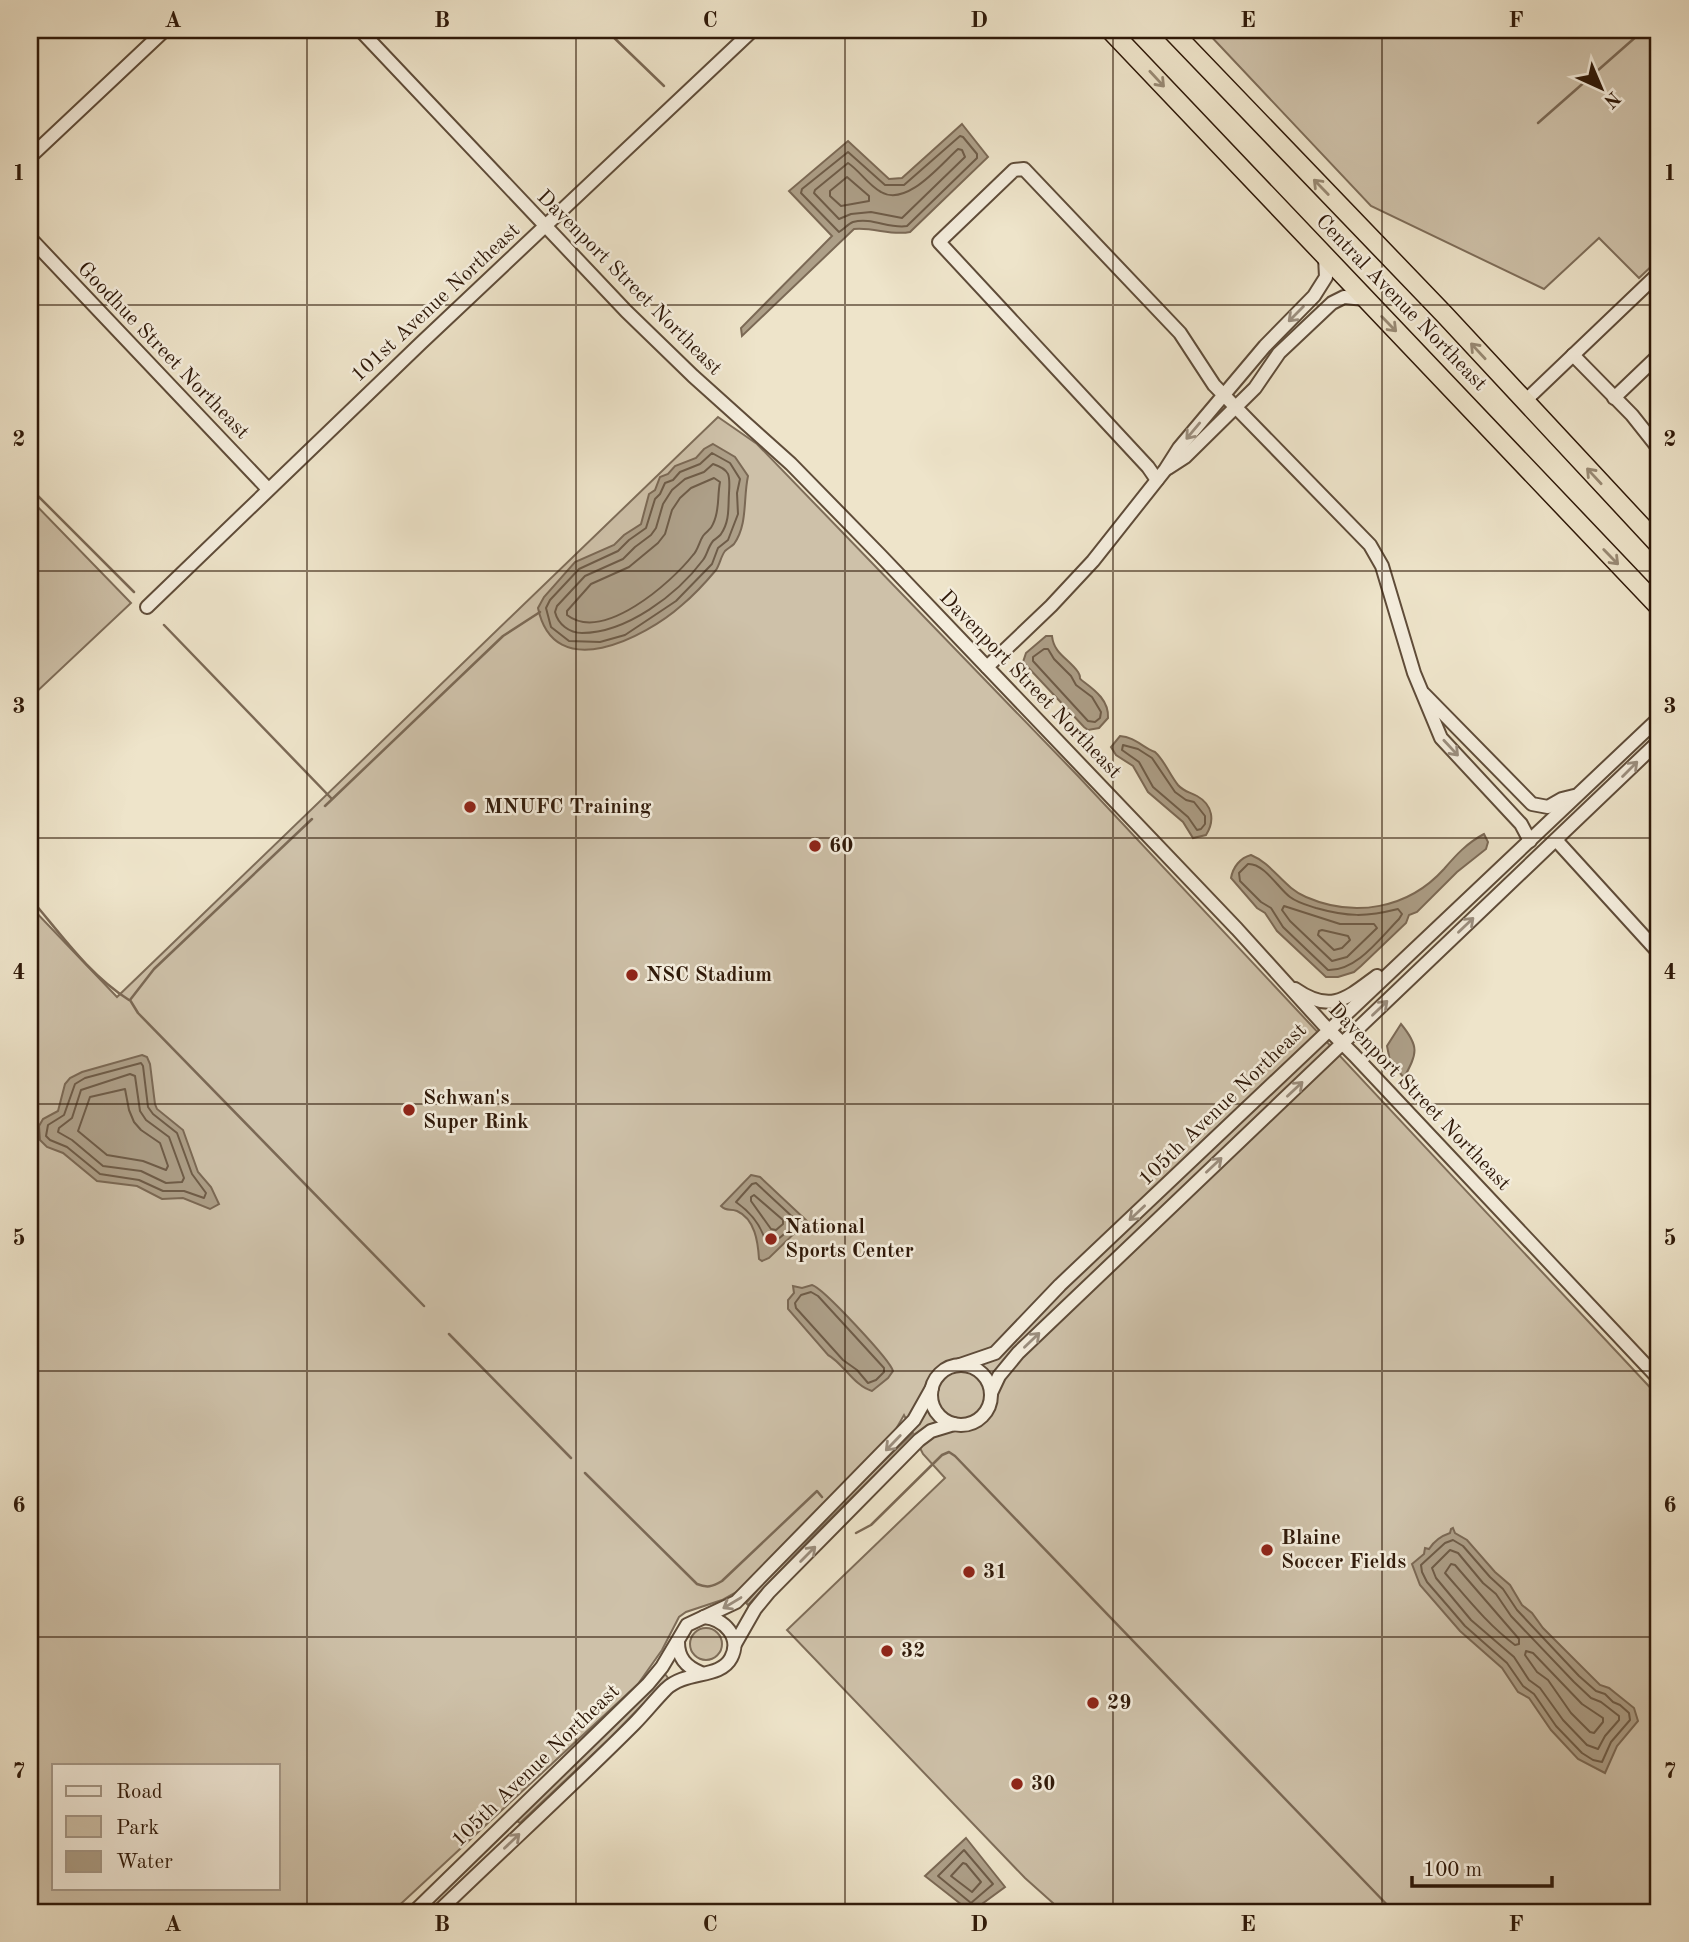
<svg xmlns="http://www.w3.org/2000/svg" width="1689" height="1942" font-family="'Old Standard TT',serif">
<rect width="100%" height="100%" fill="#eee4ca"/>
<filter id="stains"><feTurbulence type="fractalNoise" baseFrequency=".00286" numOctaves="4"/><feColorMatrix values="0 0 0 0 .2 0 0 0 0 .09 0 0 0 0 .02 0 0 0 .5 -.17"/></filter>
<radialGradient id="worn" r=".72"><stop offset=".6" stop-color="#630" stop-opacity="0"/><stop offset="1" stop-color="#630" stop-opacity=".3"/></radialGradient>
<g fill="#cec1a9" stroke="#7e6d59" stroke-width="2" fill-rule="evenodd">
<polygon points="1205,30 1659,30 1659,259 1639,278 1599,238 1544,289 1371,206"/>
<path d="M 718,417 L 757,444 L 1078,776 L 1659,1397 L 1659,1912 L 1063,1912 L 1025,1878 L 787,1630 L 945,1478 L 923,1454 L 914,1436 L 813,1536 L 748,1605 L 746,1603 L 790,1552 L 913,1433 L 904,1415 L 881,1455 L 771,1564 L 738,1591 L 722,1600 L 686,1612 L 679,1617 L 662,1650 L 638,1684 L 392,1912 L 30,1912 L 30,906 L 117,997 ZM 54,1765 L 278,1765 L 278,1888 L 54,1888 Z"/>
<polygon points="30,499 131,603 30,698"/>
<circle cx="706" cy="1644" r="16"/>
<polygon points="665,1674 668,1678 612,1736 520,1823 517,1821"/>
</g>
<g fill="#ad9f88" stroke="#7b6955" stroke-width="2">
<path d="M 962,124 L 988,157 L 910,232 C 891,236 874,227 854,229 L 742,336 L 741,328 L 832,236 L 789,191 L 848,141 L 889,179 L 902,178 Z"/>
<path d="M 713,444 L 735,457 L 748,476 C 743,499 748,524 734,544 C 732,546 727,549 725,551 C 721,556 720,564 716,570 C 706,582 694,595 682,605 C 645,638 554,685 538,608 L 544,597 L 575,562 L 614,545 L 624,535 L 641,524 L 649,494 L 655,490 L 660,477 L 668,474 L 675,466 L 696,458 L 704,449 Z"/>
<path d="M 1046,636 L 1052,636 C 1054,654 1068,658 1078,672 C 1083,680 1076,676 1084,682 C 1096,691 1109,701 1108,718 L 1099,728 L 1088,730 L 1084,727 L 1023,662 L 1026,653 Z"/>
<path d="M 1120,736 C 1135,737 1142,747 1155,752 C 1165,761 1169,774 1178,785 C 1184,792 1190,792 1197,796 C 1213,805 1215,821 1206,835 L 1193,838 L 1183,822 L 1148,792 L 1133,766 L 1116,755 L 1111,747 Z"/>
<path d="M 1484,834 L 1488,842 L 1486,849 L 1457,872 L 1417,912 L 1409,915 L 1406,923 L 1361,966 L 1354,972 L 1338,977 L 1326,977 L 1277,931 L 1265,913 L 1257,908 L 1231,878 C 1233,867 1240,858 1251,855 C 1273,864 1284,888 1306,897 C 1354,918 1408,909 1444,869 C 1456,855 1467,843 1484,834 Z"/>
<path d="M 1401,1024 C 1420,1047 1417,1053 1404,1078 L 1390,1061 L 1387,1046 Z"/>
<polygon points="142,1055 147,1057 150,1064 155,1104 157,1109 183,1130 198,1172 211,1187 219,1204 210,1209 183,1198 162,1199 137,1186 97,1181 63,1153 47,1147 40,1140 39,1126 43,1119 58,1111 65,1084 70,1078 82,1072"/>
<path d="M 751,1175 L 760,1177 L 807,1221 L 769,1258 L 762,1261 L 759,1259 C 758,1242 755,1219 737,1211 C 730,1208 727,1212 721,1206 Z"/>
<path d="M 812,1285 C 823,1288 890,1360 893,1371 L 888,1378 L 872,1391 C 854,1386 843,1363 828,1355 L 788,1309 L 788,1300 L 794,1293 L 793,1286 L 802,1288 Z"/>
<path d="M 1453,1528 L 1455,1533 L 1467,1540 L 1495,1572 L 1510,1585 L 1522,1605 L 1532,1613 L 1543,1628 L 1600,1685 L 1609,1688 L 1634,1708 L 1638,1721 L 1617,1746 L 1605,1773 L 1578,1759 L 1551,1730 L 1529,1698 L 1518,1692 L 1502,1668 L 1460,1631 L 1420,1585 L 1412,1564 L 1424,1554 L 1425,1548 L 1429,1549 C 1434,1541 1441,1536 1450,1533 L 1451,1529 Z"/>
<polygon points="966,1838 1005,1887 971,1912 925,1876"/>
</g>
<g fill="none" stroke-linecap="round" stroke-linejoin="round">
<g stroke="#6e5c48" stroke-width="2">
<path d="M 960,136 L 963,137 L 977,154 L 977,158 L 907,226 C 889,229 872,217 853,222 C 848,224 844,229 839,232 L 801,193 L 802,189 L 848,152 L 885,185 L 904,185 Z"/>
<path d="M 958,149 L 962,150 L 965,157 L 902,218 L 871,212 L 851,214 L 839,219 L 814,193 L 815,190 L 848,163 C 860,171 868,185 881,192 C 907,207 940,165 958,149 Z"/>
<polygon points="847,177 869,196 869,201 841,206 830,196 830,191"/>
<polygon points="712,453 730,463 740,479 737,493 738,514 728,540 718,548 712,564 676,601 625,635 600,642 569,641 551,627 546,608 550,600 579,569 618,551 629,540 646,528 655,499 660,494 665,483 673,480 680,472 700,464"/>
<path d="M 713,464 C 731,470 730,476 729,493 C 728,507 730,521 721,534 C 720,536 714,540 713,541 C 708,547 707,555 703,560 C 677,595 626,633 582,633 C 569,633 558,624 555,612 L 557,606 L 585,576 L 623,559 L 635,547 L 651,535 L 656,528 L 663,504 L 672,490 L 685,479 L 704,472 Z"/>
<path d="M 714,478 L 720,482 C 717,497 720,510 713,524 C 711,530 707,531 703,536 C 699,542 698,550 693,555 C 671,583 603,643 567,615 L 567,611 L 591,584 L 629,567 L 658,543 L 665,534 L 672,510 L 680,498 L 691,488 Z"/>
<polygon points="1044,649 1048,649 1054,659 1071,676 1076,685 1092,697 1101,712 1100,718 1095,722 1088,721 1033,661 1033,657"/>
<polygon points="1123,745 1138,749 1152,758 1175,792 1186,800 1194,802 1205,816 1205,824 1201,829 1197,830 1188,817 1153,787 1139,762 1122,750"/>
<path d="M 1248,864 C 1264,863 1278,888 1290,897 C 1298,903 1307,905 1316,908 C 1348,917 1366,917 1398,909 L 1402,914 L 1399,919 C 1380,938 1357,971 1328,970 L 1283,927 L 1271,908 L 1261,902 L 1240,881 L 1239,873 Z"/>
<polygon points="1284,906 1340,924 1374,924 1377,928 1347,957 1332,961 1290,921 1282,910"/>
<polygon points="1322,930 1348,936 1350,940 1342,948 1334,950 1318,935 1319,931"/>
<polygon points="141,1063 143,1066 148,1107 153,1114 177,1133 192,1174 206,1193 204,1198 184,1191 163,1191 139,1180 100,1174 67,1147 50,1140 46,1136 48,1125 64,1115 75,1084 85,1078"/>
<polygon points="130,1074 135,1076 140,1111 146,1120 169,1137 184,1178 182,1182 166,1183 141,1171 103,1166 72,1140 58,1132 59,1128 72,1118 81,1090"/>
<polygon points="125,1089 129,1110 134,1122 141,1130 160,1143 168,1166 166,1170 143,1161 107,1155 78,1131 90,1097"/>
<path d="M 756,1183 L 797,1221 L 796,1224 L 770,1246 L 766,1244 C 762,1225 750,1212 736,1202 L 752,1184 Z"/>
<polygon points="754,1195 783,1220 783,1224 776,1230 771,1229 751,1201 751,1197"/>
<polygon points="811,1292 818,1296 884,1368 884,1372 876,1380 868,1383 857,1370 843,1360 796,1308 795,1303 801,1295"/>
<polygon points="1453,1540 1463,1546 1490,1577 1503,1589 1517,1610 1579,1676 1596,1691 1605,1694 1613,1702 1620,1705 1629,1713 1630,1720 1611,1742 1602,1762 1593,1760 1582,1753 1556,1726 1534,1694 1523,1686 1507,1663 1465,1626 1447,1605 1427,1582 1422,1572 1421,1565 1445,1543"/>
<polygon points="1450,1550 1458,1553 1483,1583 1496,1594 1511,1616 1574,1682 1591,1698 1601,1702 1619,1716 1619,1720 1605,1736 1598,1749 1587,1745 1563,1720 1540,1688 1529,1680 1514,1657 1471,1620 1436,1578 1432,1568"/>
<path d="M 1451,1564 L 1455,1565 L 1519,1639 L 1519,1644 L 1515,1645 C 1487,1624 1467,1598 1445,1573 Z"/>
<polygon points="1526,1651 1533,1653 1582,1704 1603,1718 1603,1722 1594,1733 1590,1732 1571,1713 1548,1680 1537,1672 1525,1655"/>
<polygon points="964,1850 993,1884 971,1903 938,1876"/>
<polygon points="963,1863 966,1864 981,1882 972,1892 951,1876"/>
</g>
<g stroke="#7b6955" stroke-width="2.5">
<polyline points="606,30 664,86"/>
<polyline points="1538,123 1638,35 1659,30"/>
<polyline points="30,488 134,592"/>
<polyline points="164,625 331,798"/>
<polyline points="325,806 503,636 540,612"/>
<polyline points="312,819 154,969 130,1000 138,1013 424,1306"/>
<path d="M 30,898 C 61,934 88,974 129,1000"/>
<polyline points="449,1334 571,1458"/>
<path d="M 585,1473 L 697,1584 C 707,1588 712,1587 722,1581 L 817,1491 L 822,1497"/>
<polyline points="856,1533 871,1525 942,1455 949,1452 955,1456 1394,1912"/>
</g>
<g stroke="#5f4c39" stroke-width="16">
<g id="minor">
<polyline points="360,30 626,311 693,376 791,464 880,555 1237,929 1323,1024 1354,1055 1659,1379"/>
<polyline points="30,157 165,30"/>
<polyline points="30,238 268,489"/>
<polyline points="1573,355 1632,415 1659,449"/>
<polyline points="1614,398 1659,355"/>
<polyline points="1525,401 1659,273"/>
<polyline points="1168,468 1185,457 1255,388 1279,353 1332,303 1344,297 1365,299"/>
<polyline points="1157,480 1148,467 939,242 1014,170 1024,169 1180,333 1214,385 1370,545 1382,566 1414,673 1441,738 1521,824 1530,841"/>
<polyline points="147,607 420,344 753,30"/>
<polyline points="987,667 1051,606 1093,561 1165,470 1179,448 1265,346 1314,296 1326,277 1325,257"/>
<polyline points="1424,694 1532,804 1548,807 1562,799 1574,796"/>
<polyline points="1556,840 1659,953"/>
<path d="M 1295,989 C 1331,1014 1346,999 1377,976"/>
<polyline points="960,1365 995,1353 1060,1285 1659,718"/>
<circle cx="961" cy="1395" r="30"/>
<polyline points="991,1393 999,1376 1018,1353 1659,741"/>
<path d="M 678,1642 C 678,1658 686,1667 701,1673"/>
<polyline points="735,1644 755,1609 769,1592 919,1440 931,1431 954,1424"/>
<polyline points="414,1912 648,1684 662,1667 687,1625 736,1602 914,1420 932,1388"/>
<path d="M 438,1912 C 503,1849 570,1788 634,1724 C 645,1713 655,1700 666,1689 C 686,1670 720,1679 731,1658 C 742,1637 724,1619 704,1617"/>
</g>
</g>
<g stroke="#2f1909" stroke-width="21">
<g id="highway">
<polyline points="1110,30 1659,607"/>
<polyline points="1171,30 1444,314 1659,545"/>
</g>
</g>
<use href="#minor" stroke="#f4eddd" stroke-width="12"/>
<use href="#highway" stroke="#eee4ca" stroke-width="18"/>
</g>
<defs><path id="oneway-shaft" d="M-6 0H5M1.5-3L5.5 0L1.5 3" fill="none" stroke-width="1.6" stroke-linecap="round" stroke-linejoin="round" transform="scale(1.75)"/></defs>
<g stroke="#988973">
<use href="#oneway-shaft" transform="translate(1157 79) rotate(47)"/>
<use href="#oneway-shaft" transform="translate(1321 187) rotate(-134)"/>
<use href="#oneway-shaft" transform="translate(1389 324) rotate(46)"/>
<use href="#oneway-shaft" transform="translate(1478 351) rotate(-133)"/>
<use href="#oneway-shaft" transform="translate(1594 476) rotate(-133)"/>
<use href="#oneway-shaft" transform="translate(1611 557) rotate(46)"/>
</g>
<g stroke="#9b8e7e">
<use href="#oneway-shaft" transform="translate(1296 314) rotate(135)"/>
<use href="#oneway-shaft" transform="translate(1193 431) rotate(130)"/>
<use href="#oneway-shaft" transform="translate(1451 748) rotate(47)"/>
<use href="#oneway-shaft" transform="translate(1630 769) rotate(-45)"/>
<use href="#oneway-shaft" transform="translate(1466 925) rotate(-44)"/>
<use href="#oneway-shaft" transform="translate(1380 1008) rotate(-44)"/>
<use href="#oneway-shaft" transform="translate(1295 1089) rotate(-43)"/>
<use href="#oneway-shaft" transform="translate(1214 1165) rotate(-43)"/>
<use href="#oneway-shaft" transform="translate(1137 1213) rotate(137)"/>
<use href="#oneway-shaft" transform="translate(1032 1340) rotate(-44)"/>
<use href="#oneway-shaft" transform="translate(893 1443) rotate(134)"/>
<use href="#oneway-shaft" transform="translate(808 1554) rotate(-45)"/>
<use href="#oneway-shaft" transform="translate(732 1603) rotate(149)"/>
<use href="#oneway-shaft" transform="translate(512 1841) rotate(-44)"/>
</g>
<path fill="none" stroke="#2f1909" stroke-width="2" stroke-opacity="0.55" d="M 307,30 L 307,1912M 576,30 L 576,1912M 845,30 L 845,1912M 1113,30 L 1113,1912M 1382,30 L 1382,1912M 30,305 L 1659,305M 30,571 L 1659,571M 30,838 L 1659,838M 30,1104 L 1659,1104M 30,1371 L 1659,1371M 30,1637 L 1659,1637"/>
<g fill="#8f2418" stroke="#f4eddd" stroke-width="2.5">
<circle cx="470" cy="807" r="7"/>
<circle cx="815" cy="846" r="7"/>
<circle cx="632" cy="975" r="7"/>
<circle cx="409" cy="1110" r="7"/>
<circle cx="771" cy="1239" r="7"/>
<circle cx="1267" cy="1550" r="7"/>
<circle cx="969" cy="1572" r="7"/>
<circle cx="887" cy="1651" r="7"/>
<circle cx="1093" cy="1703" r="7"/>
<circle cx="1017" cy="1784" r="7"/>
</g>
<g text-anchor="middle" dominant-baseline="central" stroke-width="5" stroke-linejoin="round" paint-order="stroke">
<g font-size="21" fill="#2f1909" stroke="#f4eddd">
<text transform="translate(629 283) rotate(45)">Davenport Street Northeast</text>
<text transform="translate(436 303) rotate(-43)">101st Avenue Northeast</text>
<text transform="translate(1401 303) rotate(46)">Central Avenue Northeast</text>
<text transform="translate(163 351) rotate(46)">Goodhue Street Northeast</text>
<text transform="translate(1030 685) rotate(46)">Davenport Street Northeast</text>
<text transform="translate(1419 1097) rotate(46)">Davenport Street Northeast</text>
<text transform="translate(1223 1105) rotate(-44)">105th Avenue Northeast</text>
<text transform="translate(536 1766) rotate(-44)">105th Avenue Northeast</text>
</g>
<g font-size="21" font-weight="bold" fill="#2f1909" stroke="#f4eddd" text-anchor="start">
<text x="484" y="807">MNUFC Training</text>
<text x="829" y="846">60</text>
<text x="646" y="975">NSC Stadium</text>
<text x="423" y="1098">Schwan's<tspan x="423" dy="24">Super Rink</tspan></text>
<text x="785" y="1227">National<tspan x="785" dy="24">Sports Center</tspan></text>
<text x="1281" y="1538">Blaine<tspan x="1281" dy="24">Soccer Fields</tspan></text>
<text x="983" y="1572">31</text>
<text x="901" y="1651">32</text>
<text x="1107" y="1703">29</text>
<text x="1031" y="1784">30</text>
</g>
</g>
<rect width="1689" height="1942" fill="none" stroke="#eee4ca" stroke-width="77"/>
<rect x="52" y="1764" width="228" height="126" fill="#f4eddd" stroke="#a59888" stroke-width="2"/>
<rect x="66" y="1786" width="35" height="10" fill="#f4eddd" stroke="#a59888" stroke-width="2"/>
<text x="116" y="1798" font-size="21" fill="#2f1909">Road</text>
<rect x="66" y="1816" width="35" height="21" fill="#cec1a9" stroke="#a59888" stroke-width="2"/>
<text x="116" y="1834" font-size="21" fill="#2f1909">Park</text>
<rect x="66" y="1851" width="35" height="21" fill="#ad9f88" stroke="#a59888" stroke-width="2"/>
<text x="116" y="1868" font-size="21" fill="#2f1909">Water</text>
<g transform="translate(1601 88) rotate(136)" stroke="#f4eddd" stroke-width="5" paint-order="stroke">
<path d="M0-5L12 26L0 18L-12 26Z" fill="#2f1909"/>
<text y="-10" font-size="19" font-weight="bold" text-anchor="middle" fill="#2f1909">N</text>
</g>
<path d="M1412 1876v10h140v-10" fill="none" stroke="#2f1909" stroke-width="3.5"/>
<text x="1423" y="1876" font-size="21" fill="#2f1909" stroke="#f4eddd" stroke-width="5" paint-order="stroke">100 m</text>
<rect x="38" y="38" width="1612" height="1866" fill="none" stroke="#2f1909" stroke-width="2.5"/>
<g font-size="23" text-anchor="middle" font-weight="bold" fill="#2f1909">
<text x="173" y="27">A</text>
<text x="442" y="27">B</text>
<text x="710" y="27">C</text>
<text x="979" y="27">D</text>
<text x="1248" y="27">E</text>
<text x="1516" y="27">F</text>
<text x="19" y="180">1</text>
<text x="1670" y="180">1</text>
<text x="19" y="446">2</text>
<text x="1670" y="446">2</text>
<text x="19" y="713">3</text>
<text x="1670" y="713">3</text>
<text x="19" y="979">4</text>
<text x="1670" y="979">4</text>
<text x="19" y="1245">5</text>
<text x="1670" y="1245">5</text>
<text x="19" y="1512">6</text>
<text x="1670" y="1512">6</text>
<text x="19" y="1778">7</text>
<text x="1670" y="1778">7</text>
<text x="173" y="1931">A</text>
<text x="442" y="1931">B</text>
<text x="710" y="1931">C</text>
<text x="979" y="1931">D</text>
<text x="1248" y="1931">E</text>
<text x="1516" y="1931">F</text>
</g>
<rect width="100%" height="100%" filter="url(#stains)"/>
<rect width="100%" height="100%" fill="url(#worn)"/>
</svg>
